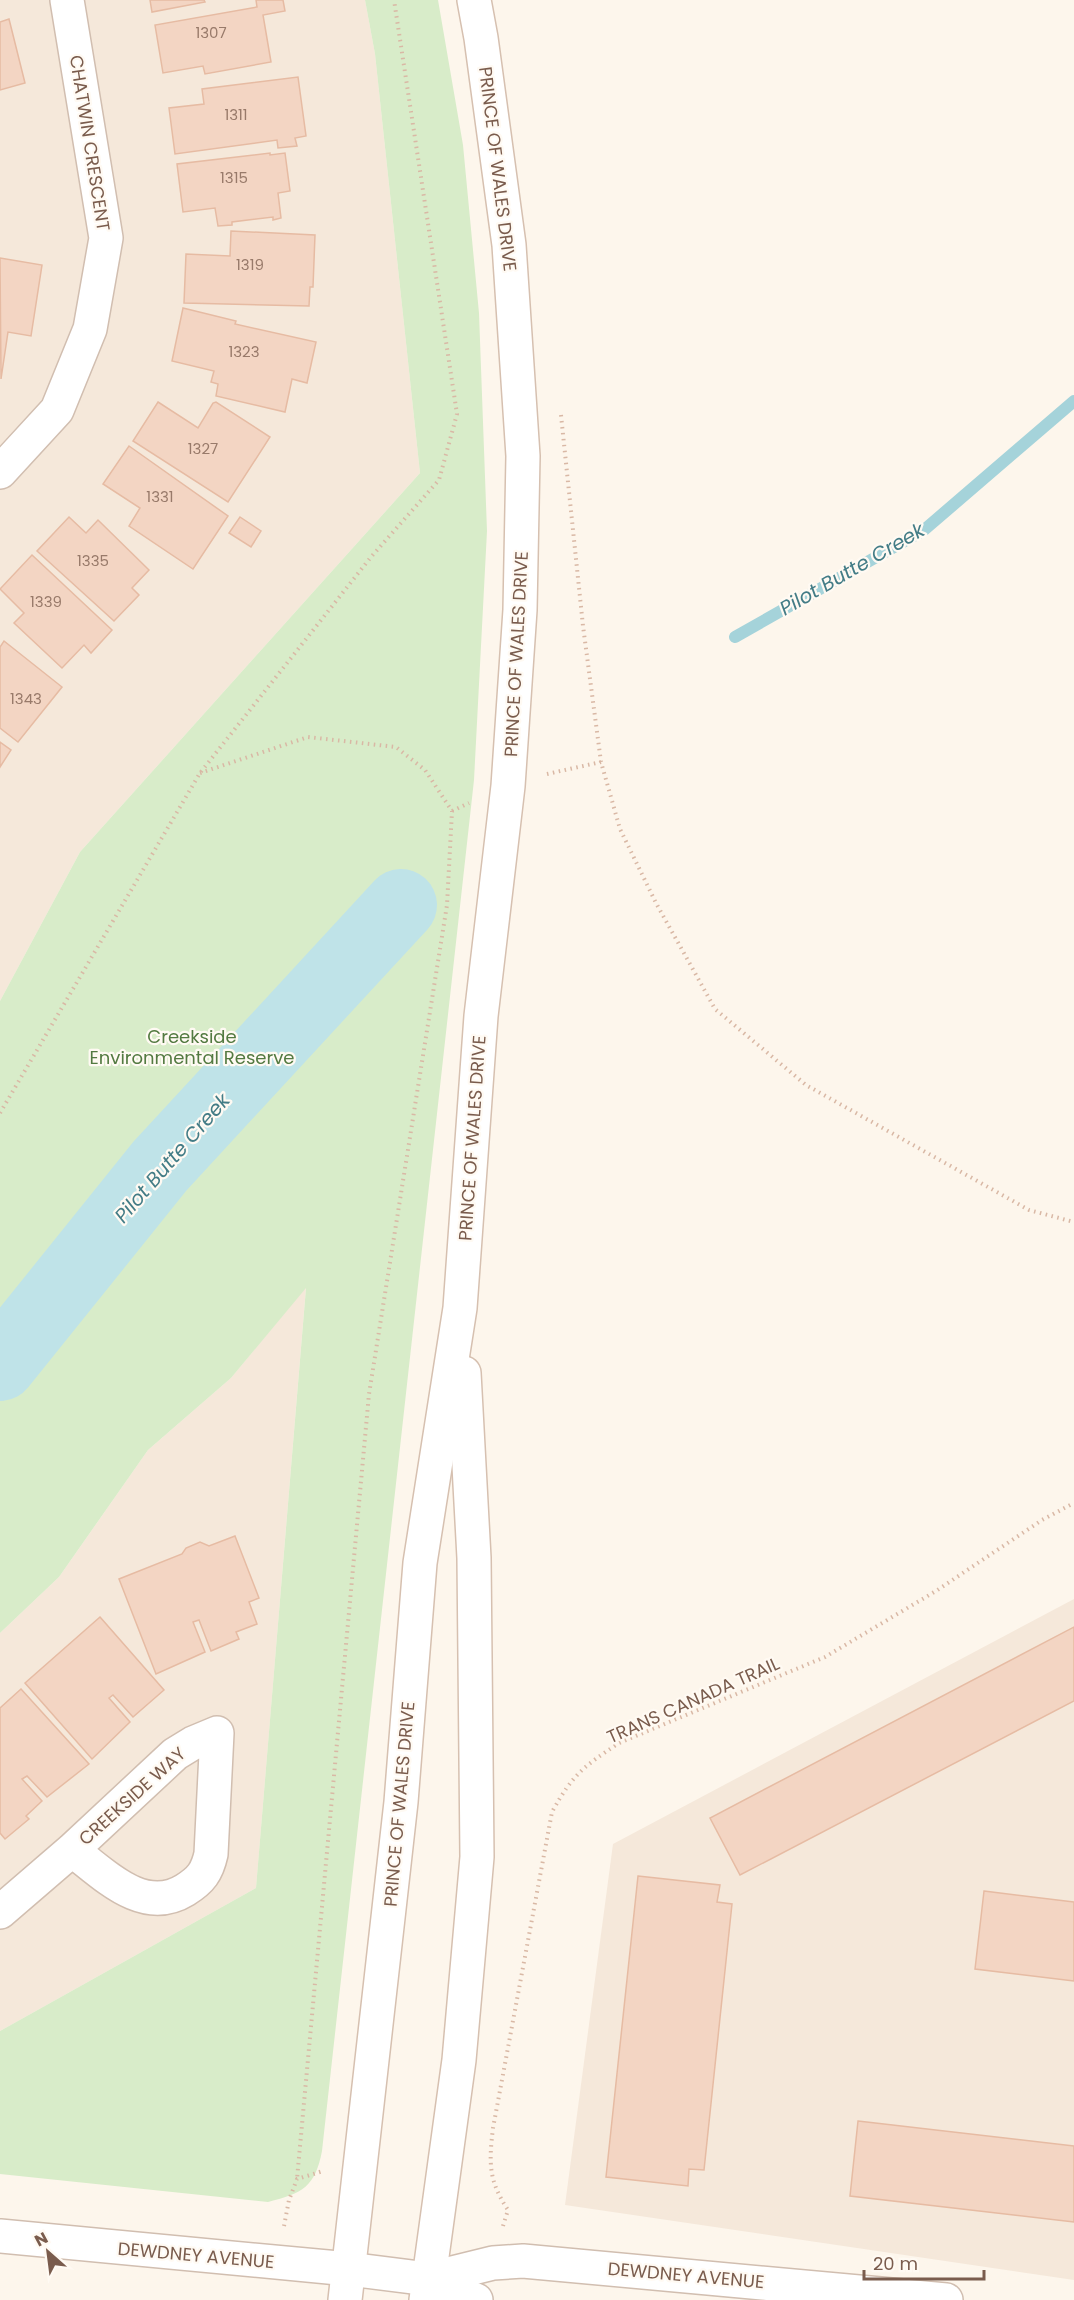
<svg xmlns="http://www.w3.org/2000/svg" width="1074" height="2300" font-family="Poppins,sans-serif">
<rect width="100%" height="100%" fill="#fdf6ec"/>
<g fill="#f5e8da">
<polygon points="0,0 365,0 375,54 420,473 80,852 0,1001"/>
<polygon points="306,1287 256,1888 0,2031 0,1633 59,1577 148,1450 231,1378"/>
<polygon points="1074,1599 1074,2280 565,2205 613,1844"/>
</g>
<path fill="#d8ecc9" d="M 365,0 L 438,0 L 463,145 L 479,313 L 487,531 L 474,780 L 322,2151 C 315,2187 303,2193 268,2202 L 0,2174 L 0,2031 L 256,1888 L 306,1288 L 231,1378 L 148,1450 L 59,1577 L 0,1633 L 0,1001 L 80,852 L 420,473 L 375,54 Z"/>
<g fill="none" stroke-linecap="round" stroke-linejoin="round">
<polyline stroke="#a5d3da" stroke-width="12" points="735,637 924,530 1074,401"/>
<polyline stroke="#bfe3e8" stroke-width="72" points="0,1365 160,1166 401,905"/>
</g>
<g fill="#f3d5c3" stroke="#e6bba3" stroke-width="1.5">
<polygon points="150,0 204,0 205,2 152,12"/>
<polygon points="256,0 283,0 285,11 263,15 271,62 205,74 203,66 163,73 155,25 257,7"/>
<polygon points="9,19 25,83 0,90 0,22"/>
<polygon points="298,77 306,136 295,138 297,146 278,148 277,140 175,154 169,108 204,104 202,89"/>
<polygon points="270,153 270,155 285,153 290,191 278,193 281,218 273,220 273,217 232,222 232,225 218,226 215,208 183,212 177,164"/>
<polygon points="231,231 315,235 313,287 310,287 309,306 184,303 186,254 230,256"/>
<polygon points="0,258 42,265 31,336 8,332 1,379"/>
<polygon points="183,308 236,321 235,324 316,342 307,383 292,379 285,412 216,396 218,384 211,382 214,371 172,361"/>
<polygon points="158,402 198,428 213,403 216,402 270,437 228,502 133,441"/>
<polygon points="129,446 228,516 193,569 129,526 140,508 103,484"/>
<polygon points="69,517 86,533 98,520 149,570 132,588 139,595 114,621 37,551"/>
<polygon points="240,517 261,531 251,547 229,533"/>
<polygon points="32,555 112,630 91,653 84,645 62,668 14,623 24,613 0,589"/>
<polygon points="4,641 62,687 18,742 0,728 0,647"/>
<polygon points="0,742 11,750 0,767"/>
<polygon points="235,1536 259,1598 249,1602 257,1624 236,1632 239,1639 211,1651 199,1620 193,1622 205,1652 156,1674 119,1579 182,1554 186,1548 200,1542 209,1546"/>
<polygon points="100,1617 164,1690 133,1717 113,1695 109,1698 130,1722 92,1759 25,1683"/>
<polygon points="1074,1627 1074,1701 740,1875 710,1818"/>
<polygon points="21,1689 89,1764 47,1797 27,1776 22,1779 42,1801 26,1816 29,1819 5,1839 0,1833 0,1708"/>
<polygon points="638,1876 720,1885 717,1902 732,1904 704,2170 689,2169 688,2186 606,2177"/>
<polygon points="984,1891 1074,1902 1074,1981 975,1969"/>
<polygon points="858,2121 1074,2146 1074,2222 850,2196"/>
</g>
<g fill="none" stroke-linecap="round" stroke-linejoin="round">
<g stroke="#d1beb0" stroke-width="36">
<g id="minor">
<polyline points="0,472 57,410 90,329 106,238 67,0"/>
<path d="M 0,1912 L 72,1850 L 175,1754 L 193,1743 L 217,1733 L 211,1854 C 207,1872 201,1880 185,1890 C 143,1916 104,1874 72,1850"/>
<polyline points="428,2279 493,2263 523,2261 946,2300"/>
<polyline points="428,2279 476,2300"/>
</g>
</g>
<g stroke="#d1beb0" stroke-width="36">
<polyline id="tertiary" points="0,2236 349,2269 428,2279"/>
</g>
<g stroke="#d6c0b0" stroke-width="36">
<g id="secondary">
<polyline points="345,2300 401,1802 420,1563 460,1308 481,1016 508,786 520,610 523,456 509,245 481,38 474,0"/>
<polyline points="426,2300 459,2060 477,1857 474,1558 464,1373"/>
</g>
</g>
<g stroke="#d9b8a5" stroke-width="4" stroke-dasharray="1.5 4.5" stroke-linecap="butt">
<polyline points="561,415 583,626 601,762 620,829 656,903 715,1009 806,1085 1029,1210 1074,1222"/>
<polyline points="200,773 308,737 396,747 425,770 452,811 447,905 369,1394 297,2179"/>
<polyline points="547,774 601,762"/>
<polyline points="452,811 469,803"/>
<polyline points="0,1113 200,773 371,557 439,480 457,414 394,0"/>
<polyline points="284,2226 289,2200 297,2179 323,2171"/>
<path d="M 503,2226 L 508,2210 C 488,2180 489,2162 493,2128 L 552,1812 C 573,1774 583,1767 619,1743 L 825,1657 L 936,1591 L 1042,1520 L 1074,1503"/>
</g>
<use href="#minor" stroke="#fff" stroke-width="33"/>
<use href="#tertiary" stroke="#fff" stroke-width="33"/>
<use href="#secondary" stroke="#fff" stroke-width="33"/>
</g>
<g text-anchor="middle" dominant-baseline="central" stroke-width="4.5" stroke-linejoin="round" paint-order="stroke">
<g font-size="15" fill="#987a6a">
<text x="211" y="32">1307</text>
<text x="236" y="114">1311</text>
<text x="234" y="177">1315</text>
<text x="250" y="264">1319</text>
<text x="244" y="351">1323</text>
<text x="203" y="448">1327</text>
<text x="160" y="496">1331</text>
<text x="93" y="560">1335</text>
<text x="46" y="601">1339</text>
<text x="26" y="698">1343</text>
</g>
<g font-size="18" fill="#7a5c4d" stroke="#fffaf3">
<text transform="translate(90 143) rotate(81)">CHATWIN CRESCENT</text>
<text transform="translate(498 169) rotate(83)">PRINCE OF WALES DRIVE</text>
<text transform="translate(516 654) rotate(-87)">PRINCE OF WALES DRIVE</text>
<text transform="translate(472 1138) rotate(-86)">PRINCE OF WALES DRIVE</text>
<text transform="translate(693 1700) rotate(-24)">TRANS CANADA TRAIL</text>
<text transform="translate(132 1796) rotate(-42)">CREEKSIDE WAY</text>
<text transform="translate(399 1804) rotate(-85)">PRINCE OF WALES DRIVE</text>
<text transform="translate(196 2255) rotate(5)">DEWDNEY AVENUE</text>
<text transform="translate(686 2275) rotate(5)">DEWDNEY AVENUE</text>
</g>
<g font-size="18" fill="#537a41" stroke="#fffaf3">
<text x="192" y="1036">Creekside<tspan x="192" dy="21">Environmental Reserve</tspan></text>
</g>
<g font-size="20" font-style="italic" fill="#437c86" stroke="#fffaf3">
<text transform="translate(852 569) rotate(-30)">Pilot Butte Creek</text>
<text transform="translate(172 1158) rotate(-49)">Pilot Butte Creek</text>
</g>
</g>
<g transform="translate(48 2252) rotate(332)" stroke="#fffaf3" stroke-width="4.5" paint-order="stroke">
<path d="M0-4.5L10 22L0 15L-10 22Z" fill="#7a5c4d"/>
<text y="-9" font-size="16" font-weight="bold" text-anchor="middle" fill="#7a5c4d">N</text>
</g>
<path d="M864 2270v9h120v-9" fill="none" stroke="#7a5c4d" stroke-width="3"/>
<text x="873" y="2270" font-size="18" fill="#7a5c4d" stroke="#fffaf3" stroke-width="4.5" paint-order="stroke">20 m</text>
</svg>
